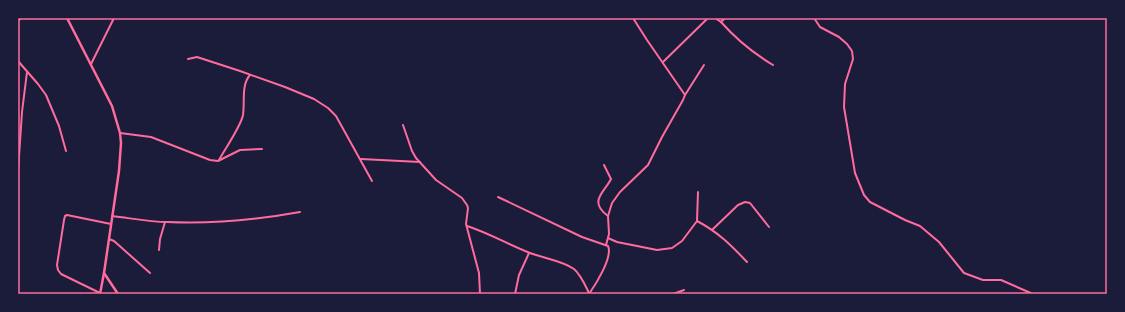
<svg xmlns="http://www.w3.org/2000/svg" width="1125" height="312" font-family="'Roboto Condensed',sans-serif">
<rect width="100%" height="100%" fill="#1b1b3a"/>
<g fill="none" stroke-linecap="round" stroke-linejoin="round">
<g stroke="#ff6b9d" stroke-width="2">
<polyline points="633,18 647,40 685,95"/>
<polyline points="715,18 721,22 725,18"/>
<polyline points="814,18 820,27 839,37 847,44 852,51 853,59 845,84 844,107 855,173 864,195 870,202 905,220 920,226 939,242 964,273 983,280 1001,280 1033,294"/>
<polyline points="18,21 21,18"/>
<path d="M 721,22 C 736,39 753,53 773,65"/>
<polyline points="188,59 197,57 240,71 285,87 314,99 328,108 336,116 372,181"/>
<polyline points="18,61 38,84 46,95 59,126 66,151"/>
<polyline points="663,62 708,18"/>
<polyline points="91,64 114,18"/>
<polyline points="403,125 412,151 416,158 436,180 462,198 467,205 468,208 466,224 479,273 480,294"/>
<polyline points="120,133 151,137 210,160 218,161 240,150 262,149"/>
<polyline points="361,159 420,162"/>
<path d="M 219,160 C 225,149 241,126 243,115 C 245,102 241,85 250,75"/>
<path d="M 604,165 L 611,179 C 604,193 588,201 608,216"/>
<polyline points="18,171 22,112 27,72"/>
<path d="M 498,197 L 582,237 L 608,246 C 613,257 596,284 589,294"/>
<path d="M 112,216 C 130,218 149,222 167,222 C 212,224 256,220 300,212"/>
<path d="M 697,221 C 718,232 731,245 747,262"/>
<path d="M 467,226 C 489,233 509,245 530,253 C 543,258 563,261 574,269 C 581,275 585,285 589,293"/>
<polyline points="713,229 738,205 745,202 750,203 769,227"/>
<polyline points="608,238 617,242 657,250 672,248 682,241 697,221 698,192"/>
<polyline points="109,239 114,241 150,273"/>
<polyline points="606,245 609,234 608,216 612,203 620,192 648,165 662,137 683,100 685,95 704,65"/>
<polyline points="159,250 160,239 165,222"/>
<polyline points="100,293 61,274 58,270 57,265 64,220 65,216 67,215 111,224"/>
<polyline points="515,294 519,275 529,253"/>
<polyline points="673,294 684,290"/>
</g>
<g stroke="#ff6b9d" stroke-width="2.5">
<polyline points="67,18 112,106 120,133 121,143 119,171 104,273 118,294"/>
<polyline points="100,294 104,273"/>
</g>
</g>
<rect width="1125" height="312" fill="none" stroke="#1b1b3a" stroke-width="38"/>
<rect x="19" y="19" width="1087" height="274" fill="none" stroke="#ff6b9d" stroke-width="1.5"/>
</svg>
